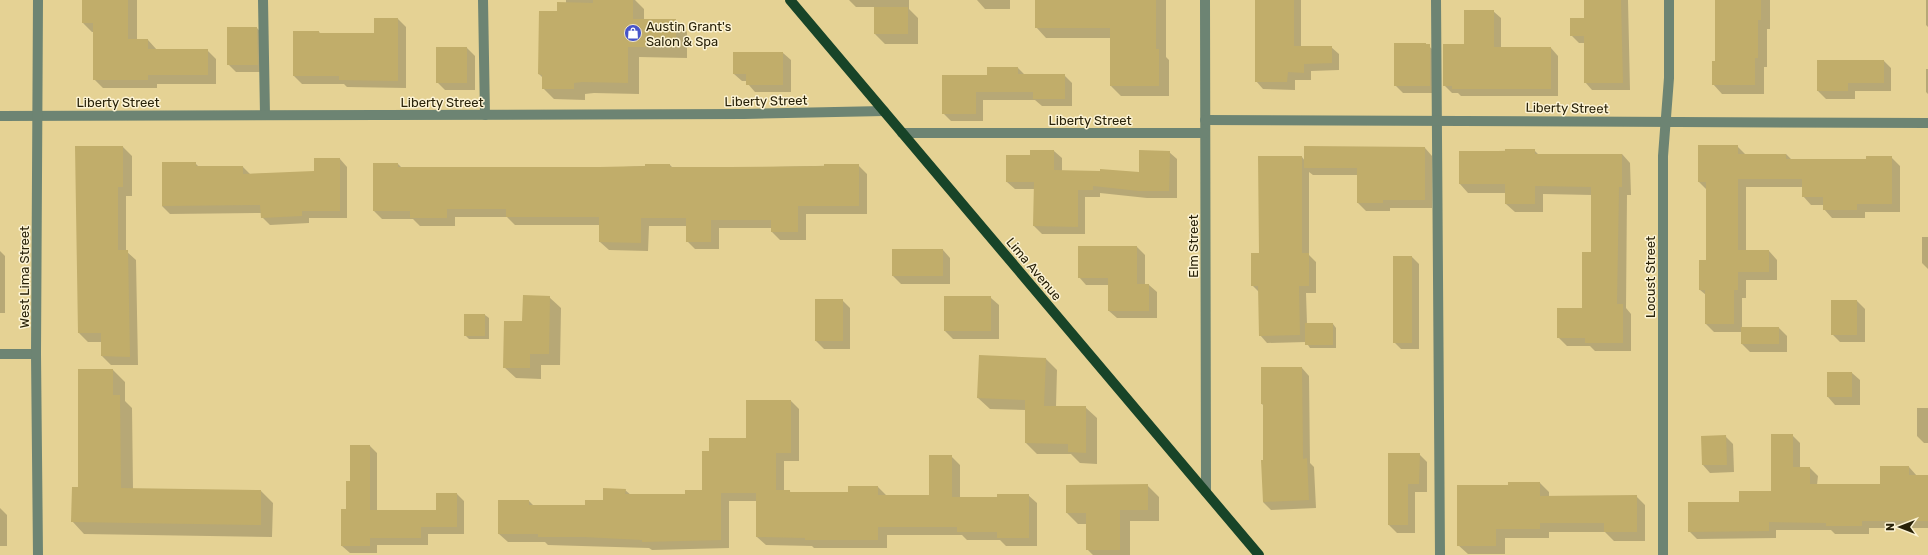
<svg xmlns="http://www.w3.org/2000/svg" width="1928" height="555" font-family="Rubik,sans-serif">
<rect width="100%" height="100%" fill="#e5d294"/>
<g fill="#0003">
<polygon points="83,0 137,0 137,40 148,40 157,50 207,50 216,59 216,84 157,84 157,88 103,88 94,79 94,32 92,32 83,23"/>
<polygon points="566,0 635,0 644,9 644,20 676,20 687,32 687,58 639,57 639,94 594,93 585,94 585,100 554,99 543,88 543,78 539,74 558,12 566,3"/>
<polygon points="849,0 909,0 909,9 918,18 918,44 885,44 875,34 875,7 856,7"/>
<polygon points="977,0 1010,0 1010,9 985,9"/>
<polygon points="1036,0 1166,0 1166,57 1169,60 1169,96 1121,96 1111,86 1111,38 1046,38 1036,27"/>
<polygon points="1256,0 1301,0 1301,47 1331,47 1339,54 1339,70 1311,71 1311,80 1295,80 1295,90 1263,89 1256,81"/>
<polygon points="1585,0 1628,0 1630,90 1592,90 1585,82 1585,43 1579,43 1571,35 1585,19"/>
<polygon points="1716,0 1770,0 1770,29 1767,29 1767,67 1764,67 1764,94 1722,94 1713,84 1716,62"/>
<polygon points="1926,0 1928,0 1928,27 1926,25"/>
<polygon points="1493,11 1501,18 1501,48 1551,48 1558,56 1558,96 1461,96 1458,93 1452,93 1444,85 1465,45"/>
<polygon points="398,19 406,27 406,88 347,87 344,84 302,84 294,76 319,32 321,34 375,34"/>
<polygon points="257,28 264,36 265,72 236,72 228,64"/>
<polygon points="1395,44 1426,44 1437,53 1437,93 1403,93 1395,85"/>
<polygon points="467,48 475,56 475,90 445,90 437,82"/>
<polygon points="734,53 783,53 791,60 791,92 755,92 748,84 748,81 742,81 734,74"/>
<polygon points="1884,61 1891,68 1891,91 1855,91 1855,99 1826,99 1818,91"/>
<polygon points="1018,68 1025,75 1064,75 1072,83 1072,106 1042,106 1035,100 983,100 983,121 951,121 943,113 988,76"/>
<polygon points="1926,69 1928,69 1928,94 1926,92"/>
<polygon points="1737,146 1745,154 1786,154 1792,160 1867,160 1891,157 1900,166 1900,212 1865,212 1865,218 1832,218 1824,209 1824,205 1811,205 1803,196 1803,187 1746,187 1746,251 1769,251 1777,260 1777,280 1746,280 1746,298 1742,298 1742,328 1779,328 1787,336 1787,352 1750,352 1742,344 1742,332 1714,332 1706,324 1706,295 1700,290 1707,261 1707,190 1699,182"/>
<polygon points="76,147 123,147 132,156 132,196 126,196 126,251 136,260 138,365 111,365 102,356 102,342 88,342 79,333"/>
<polygon points="1425,148 1432,156 1432,208 1390,208 1390,211 1366,211 1358,203 1358,175 1313,175 1309,172 1309,255 1316,262 1316,293 1306,293 1307,324 1333,324 1336,328 1336,348 1310,348 1306,342 1267,343 1260,335 1259,292 1252,285 1260,254 1302,157 1305,161"/>
<polygon points="1534,150 1539,155 1622,154 1630,163 1631,195 1627,195 1626,308 1631,314 1631,351 1595,351 1590,346 1567,346 1558,337 1583,309 1592,253 1592,195 1543,194 1543,212 1515,212 1506,204 1506,193 1468,193 1460,184 1460,152"/>
<polygon points="1031,151 1054,151 1062,158 1062,171 1140,173 1169,152 1177,159 1177,198 1147,198 1100,193 1100,197 1085,197 1085,234 1042,234 1034,226 1035,189 1015,189 1007,182 1031,156"/>
<polygon points="340,159 347,167 347,218 309,218 309,223 270,225 262,217 262,213 170,214 162,206 195,163 199,167 243,167 250,174 315,172"/>
<polygon points="398,164 402,168 600,168 670,165 673,168 730,168 858,165 867,174 867,214 806,214 806,240 780,240 772,232 772,228 719,228 719,249 695,249 687,241 687,226 649,226 648,251 609,250 600,242 600,225 515,225 507,217 455,217 455,226 420,226 413,219 382,219 374,211"/>
<polygon points="1922,237 1928,237 1928,269 1922,263"/>
<polygon points="1137,247 1145,255 1145,285 1149,285 1157,292 1157,318 1117,318 1109,311 1109,285 1086,285 1079,277"/>
<polygon points="943,250 950,258 950,284 901,284 893,276"/>
<polygon points="0,251 5,256 5,313 0,313"/>
<polygon points="1412,257 1419,264 1419,349 1401,349 1394,342"/>
<polygon points="549,297 561,308 560,365 541,365 541,379 516,378 504,367 523,322"/>
<polygon points="991,298 999,305 999,339 953,339 945,331"/>
<polygon points="842,300 850,308 850,349 824,349 816,341"/>
<polygon points="1832,301 1857,301 1865,309 1865,342 1840,342 1832,334"/>
<polygon points="465,315 485,315 489,318 489,339 469,339 465,335"/>
<polygon points="1046,359 1057,370 1056,407 1085,407 1097,418 1097,464 1080,463 1071,454 1037,454 1026,443 1026,410 990,409 978,398"/>
<polygon points="1302,368 1309,376 1310,463 1314,467 1316,508 1271,510 1263,502 1264,406 1262,404"/>
<polygon points="79,370 113,370 125,382 125,401 132,408 133,489 261,491 273,503 272,537 84,534 72,521 79,488"/>
<polygon points="1828,373 1852,373 1860,380 1860,405 1835,405 1828,397"/>
<polygon points="791,401 799,409 799,461 784,461 784,491 789,491 792,493 848,493 848,487 878,487 887,496 930,496 951,456 960,465 960,498 998,498 1028,495 1037,503 1037,546 1006,546 1000,540 967,540 962,535 887,535 887,548 814,548 812,546 766,545 757,537 757,501 729,501 729,548 652,550 649,548 548,545 545,542 508,542 499,534 529,501 534,506 586,506 604,501 625,490 631,495 686,495 703,491 710,452 747,439"/>
<polygon points="1917,408 1928,408 1928,443 1924,443 1917,436"/>
<polygon points="1792,435 1800,443 1800,468 1810,468 1818,476 1817,485 1881,485 1909,467 1917,476 1928,476 1928,528 1869,528 1869,534 1835,534 1831,530 1776,530 1776,538 1697,539 1689,531 1740,503 1772,492"/>
<polygon points="1725,436 1733,444 1734,472 1710,473 1703,465"/>
<polygon points="370,446 377,453 377,511 437,511 457,494 464,501 464,534 428,534 428,545 377,545 377,553 350,553 342,546 351,482"/>
<polygon points="1419,454 1427,462 1427,492 1415,492 1415,533 1397,533 1389,525"/>
<polygon points="1540,483 1549,492 1549,497 1636,496 1645,505 1645,541 1614,541 1605,532 1549,532 1549,538 1505,538 1505,554 1468,554 1458,545 1509,486"/>
<polygon points="1147,485 1159,497 1159,521 1130,521 1130,555 1093,555 1087,549 1087,524 1078,524 1067,513"/>
<polygon points="0,508 7,515 7,546 0,546"/>
</g>
<g fill="#c1ad6a">
<polygon points="82,0 128,0 128,39 148,39 148,49 208,49 208,75 148,75 148,80 93,80 93,23 82,23"/>
<polygon points="593,0 633,0 633,19 676,19 676,47 628,47 628,83 582,82 574,83 574,89 542,89 542,75 538,74 539,11 557,11 557,2 593,3"/>
<polygon points="1035,0 1156,0 1156,49 1159,49 1159,86 1110,86 1110,28 1035,28"/>
<polygon points="1255,0 1294,0 1294,46 1332,46 1332,63 1304,64 1304,73 1288,72 1287,82 1255,82"/>
<polygon points="1584,0 1621,0 1623,83 1584,83 1584,36 1570,36 1570,18 1584,18"/>
<polygon points="1715,0 1761,0 1761,20 1758,20 1758,58 1755,58 1755,85 1712,85 1712,61 1715,61"/>
<rect x="874" y="7" width="34" height="27"/>
<polygon points="1464,10 1494,10 1494,47 1551,47 1551,89 1452,89 1452,86 1443,86 1443,44 1464,44"/>
<polygon points="374,18 398,18 398,81 339,80 339,76 293,76 293,31 319,31 319,33 374,33"/>
<polygon points="227,27 257,27 258,65 227,65"/>
<polygon points="1394,43 1426,43 1426,44 1430,44 1430,86 1394,86"/>
<rect x="436" y="47" width="31" height="36"/>
<polygon points="733,52 783,52 783,85 746,85 746,74 733,74"/>
<polygon points="1817,60 1884,60 1884,83 1848,83 1848,91 1817,91"/>
<polygon points="987,67 1018,67 1018,74 1065,74 1065,99 1033,99 1033,92 976,92 976,114 942,114 942,75 987,75"/>
<polygon points="1698,145 1738,145 1738,154 1786,154 1786,159 1866,159 1866,156 1892,156 1892,204 1857,204 1857,210 1823,210 1823,197 1802,197 1802,179 1738,179 1738,250 1769,250 1769,272 1738,272 1738,290 1734,290 1734,324 1705,324 1705,290 1699,290 1699,260 1706,260 1706,182 1698,182"/>
<polygon points="75,146 123,146 123,187 118,187 118,250 128,250 130,357 101,356 101,333 78,333"/>
<polygon points="1304,146 1425,147 1425,200 1383,200 1383,203 1357,203 1357,168 1304,168"/>
<polygon points="1505,149 1535,149 1535,154 1622,154 1622,187 1619,187 1617,304 1623,304 1623,343 1585,343 1585,338 1557,338 1557,308 1582,308 1582,252 1591,252 1591,187 1535,186 1535,204 1505,204 1505,184 1459,184 1459,151 1505,151"/>
<polygon points="1030,150 1054,150 1054,170 1100,171 1100,169 1139,172 1139,150 1170,151 1169,191 1139,191 1093,186 1093,190 1078,190 1078,227 1033,226 1034,182 1006,182 1006,155 1030,155"/>
<polygon points="1258,156 1302,156 1302,253 1309,253 1309,286 1299,286 1300,335 1259,336 1258,286 1251,286 1251,253 1259,253"/>
<polygon points="314,158 340,158 340,211 302,211 302,216 261,218 260,205 162,206 162,162 196,162 196,166 243,166 243,174 314,171"/>
<polygon points="373,163 398,163 398,167 600,167 645,166 645,164 670,164 670,167 730,167 824,166 824,164 859,164 859,206 798,206 798,232 771,232 771,220 711,220 711,242 686,242 686,218 641,218 641,243 599,242 599,217 506,217 506,209 447,209 447,218 410,218 410,211 373,211"/>
<polygon points="1078,246 1137,246 1137,284 1149,284 1149,311 1108,311 1108,278 1078,278"/>
<rect x="892" y="249" width="51" height="27"/>
<rect x="1393" y="256" width="19" height="87"/>
<polygon points="523,295 550,296 549,354 530,354 530,368 503,368 504,321 522,321"/>
<rect x="944" y="296" width="47" height="35"/>
<rect x="815" y="299" width="28" height="42"/>
<rect x="1831" y="300" width="26" height="35"/>
<rect x="464" y="314" width="21" height="22"/>
<rect x="1305" y="323" width="28" height="22"/>
<rect x="1741" y="327" width="38" height="17"/>
<polygon points="979,355 1046,358 1044,406 1086,406 1086,453 1068,452 1068,444 1025,443 1025,400 977,398"/>
<polygon points="1261,367 1302,367 1303,459 1307,458 1309,500 1263,502 1261,460 1263,460 1263,404 1261,404"/>
<polygon points="78,369 113,369 113,395 120,395 121,488 261,490 261,525 71,522 72,487 78,487"/>
<rect x="1827" y="372" width="25" height="25"/>
<polygon points="746,400 791,400 791,453 776,453 776,490 790,490 790,492 848,492 848,486 878,486 878,495 929,495 929,455 952,455 952,497 997,497 997,494 1029,494 1029,538 997,538 997,532 957,532 957,527 878,527 878,540 805,540 805,538 756,537 756,493 721,493 721,540 642,542 642,540 584,537 538,537 538,534 498,534 498,500 529,500 529,505 585,505 585,500 603,500 603,488 626,489 625,494 685,494 685,490 702,490 702,451 709,451 709,438 746,438"/>
<polygon points="1771,434 1793,434 1793,467 1810,467 1810,484 1880,484 1880,466 1909,466 1909,475 1928,475 1928,521 1862,521 1862,526 1826,526 1826,523 1769,522 1769,531 1688,532 1688,502 1739,502 1739,491 1771,491"/>
<polygon points="1726,435 1727,465 1702,465 1701,436"/>
<polygon points="350,445 370,445 370,510 436,510 436,493 457,493 457,527 421,527 421,538 370,538 370,546 341,546 341,509 346,509 346,481 350,481"/>
<polygon points="1388,453 1420,453 1419,484 1408,484 1408,525 1388,525"/>
<polygon points="1508,482 1540,482 1540,496 1637,495 1637,532 1604,532 1604,523 1540,523 1540,529 1496,529 1496,546 1457,546 1457,485 1508,485"/>
<polygon points="1148,484 1148,510 1120,510 1120,550 1086,550 1086,513 1066,513 1066,485"/>
</g>
<g fill="none" stroke-linecap="round" stroke-linejoin="round">
<g stroke="#6d8473" stroke-width="10">
<polyline points="263,0 265,115"/>
<polyline points="483,0 485,115"/>
<polyline points="1205,0 1206,492"/>
<polyline points="1436,0 1440,555"/>
<polyline points="0,116 744,114 884,111"/>
<polyline points="1205,120 1928,123"/>
<polyline points="902,133 1205,133"/>
<polyline points="0,354 36,354"/>
<polyline points="38,555 36,354 38,0"/>
<polyline points="1663,555 1663,156 1669,78 1669,0"/>
</g>
<polyline stroke="#184428" stroke-width="10" points="790,0 1259,555"/>
</g>
<defs>
<g id="shop-disc" transform="scale(0.9)"><circle r="9.5" fill="#4755c9" stroke="#fcf3d4"/><path d="M-5-2.5h2.3a2.7 3.5 0 0 1 5.4 0H5L5.5 6h-11ZM-1.5-2.5h3a1.5 2.3 0 0 0-3 0Z" fill="#fff"/></g>
</defs>
<g fill-rule="evenodd">
<use href="#shop-disc" x="633" y="33"/>
</g>
<g text-anchor="middle" dominant-baseline="central" stroke-width="3" stroke-linejoin="round" paint-order="stroke">
<g font-size="13" fill="#292209" stroke="#fcf3d4" text-anchor="start">
<text x="646" y="26">Austin Grant's<tspan x="646" dy="15">Salon &amp; Spa</tspan></text>
</g>
<g font-size="13" fill="#292209" stroke="#fcf3d4">
<text transform="translate(766 101) rotate(-1)">Liberty Street</text>
<text x="118" y="102">Liberty Street</text>
<text x="442" y="102">Liberty Street</text>
<text transform="translate(1567 108) rotate(1)">Liberty Street</text>
<text x="1090" y="120">Liberty Street</text>
<text transform="translate(1193 246) rotate(-90)">Elm Street</text>
<text transform="translate(1034 269) rotate(50)">Lima Avenue</text>
<text transform="translate(24 277) rotate(-90)">West Lima Street</text>
<text transform="translate(1650 277) rotate(-90)">Locust Street</text>
</g>
</g>
<g transform="translate(1900 527) rotate(270)" stroke="#fcf3d4" stroke-width="3" paint-order="stroke">
<path d="M0-3L7 15L0 10L-7 15Z" fill="#292209"/>
<text y="-6" font-size="11" font-weight="bold" text-anchor="middle" fill="#292209">N</text>
</g>
</svg>
